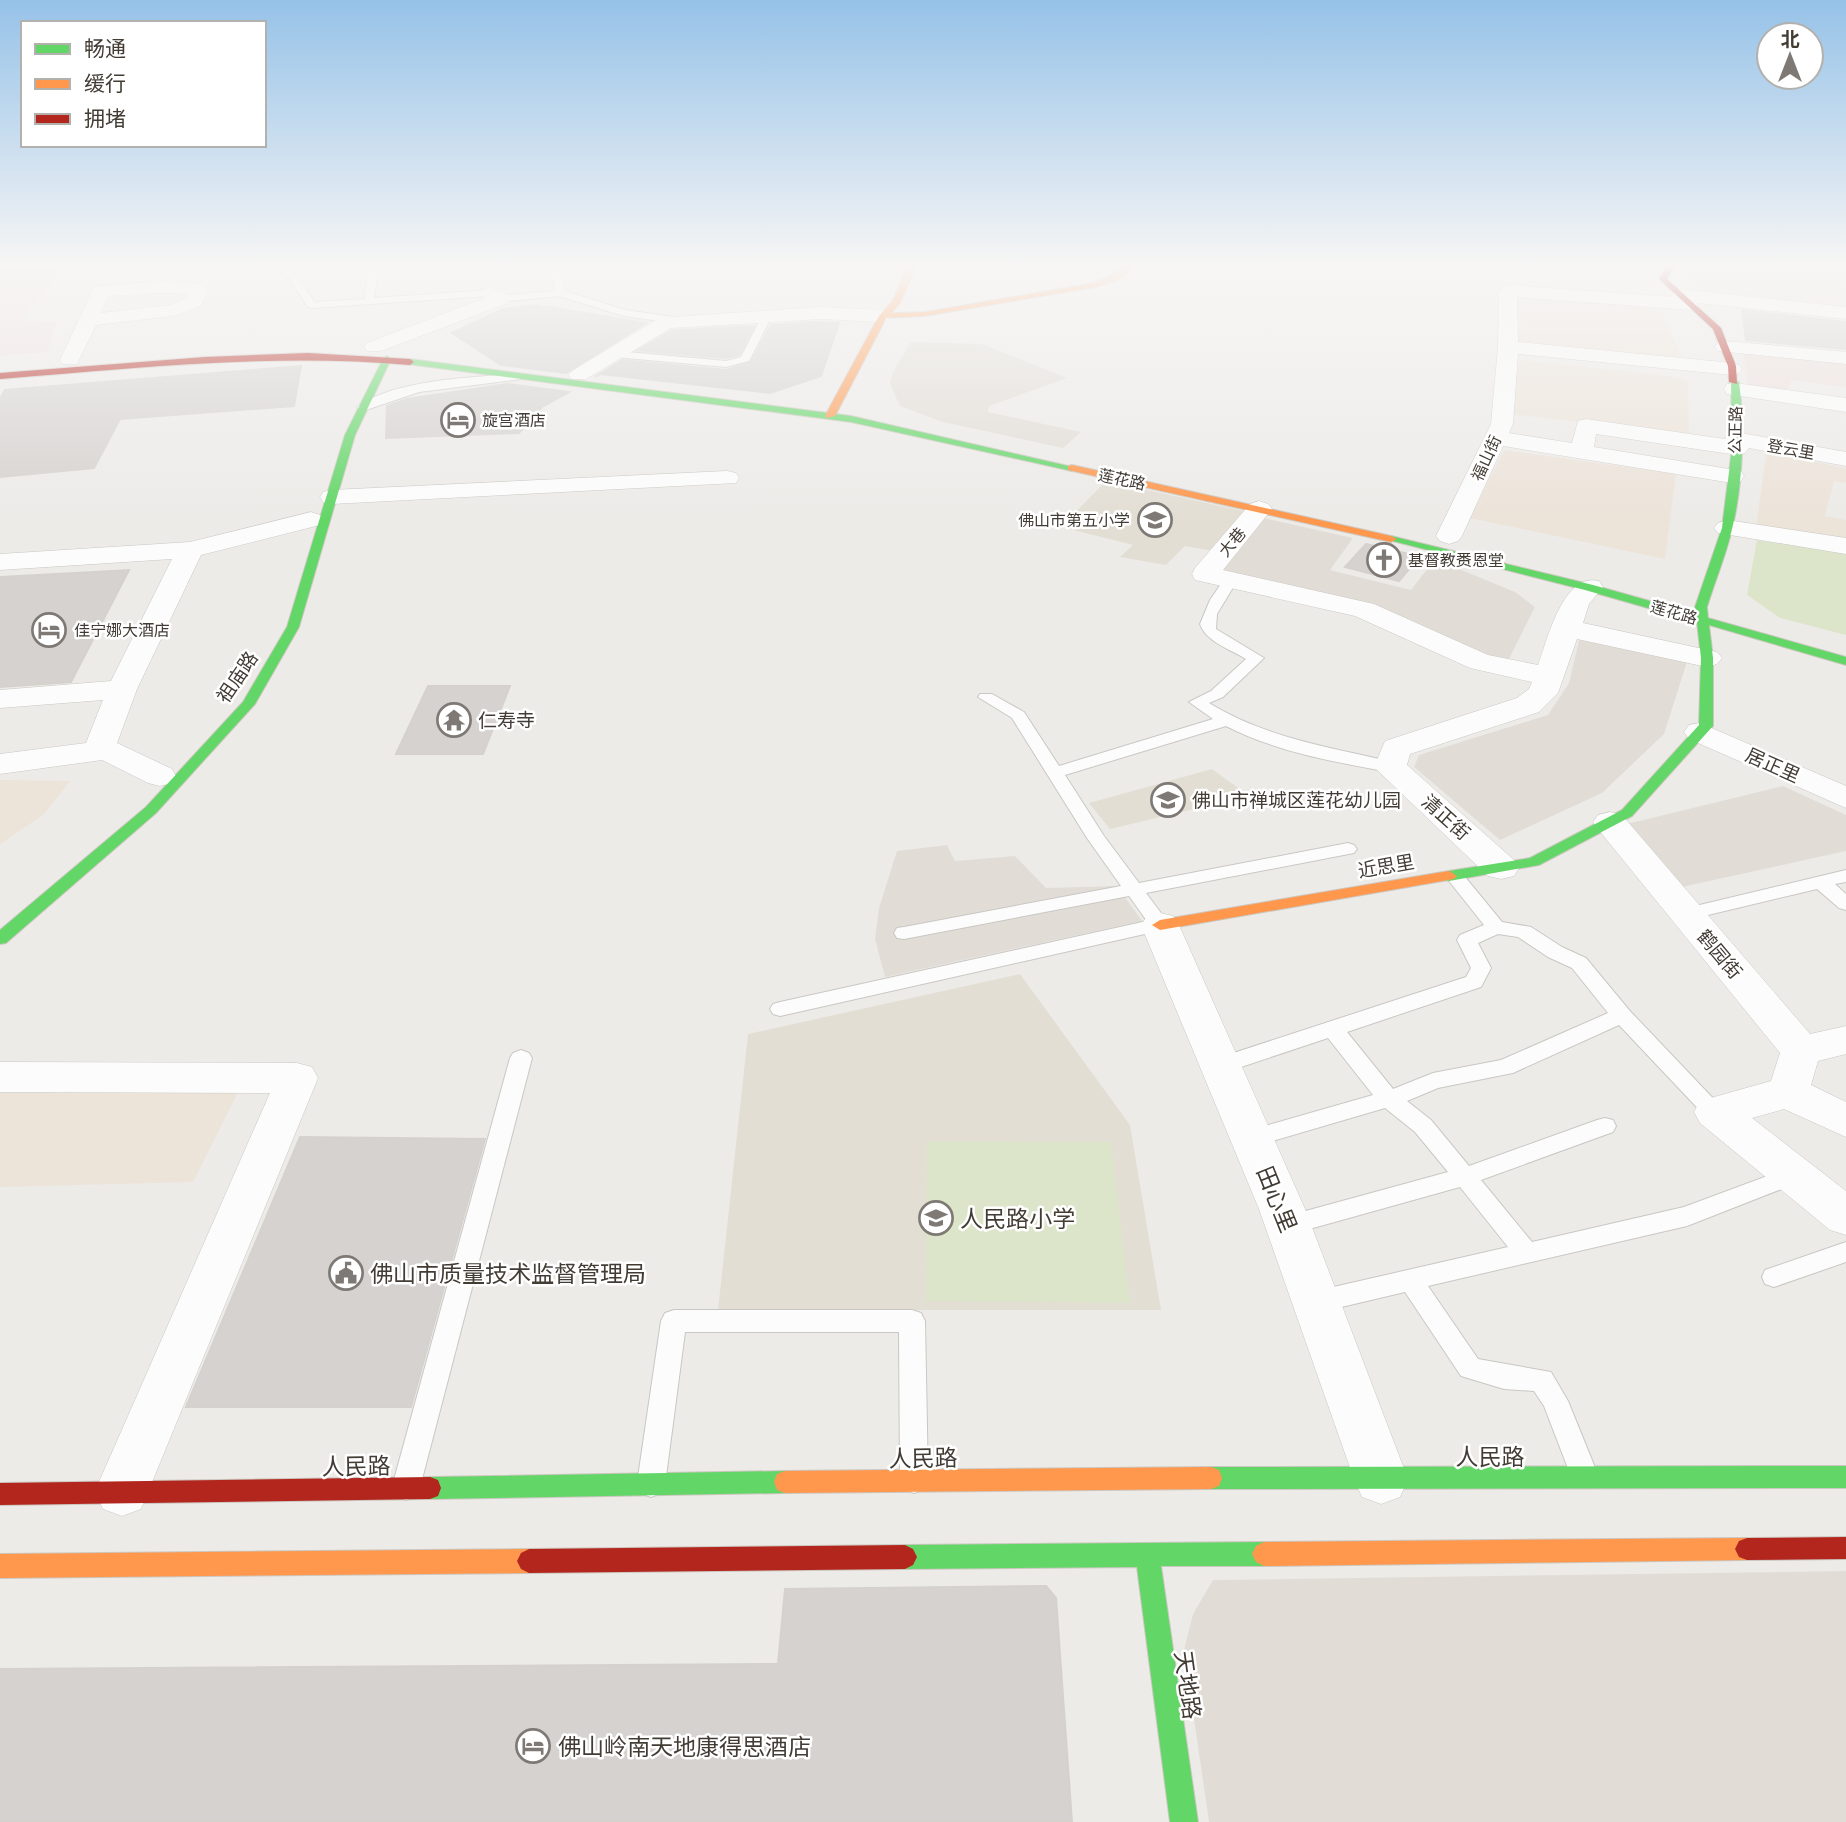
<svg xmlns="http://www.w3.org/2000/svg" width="1846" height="1822" font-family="Quicksand,'Noto Sans SC',sans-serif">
<rect width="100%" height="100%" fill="#edebe8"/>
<g fill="#e1ddd6">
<polygon points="911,342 982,344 1067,378 989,406 988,412 1081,432 1063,448 943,422 900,406 890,384 893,372"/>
<polygon points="1259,517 1353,538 1330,570 1411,590 1435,559 1515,592 1535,607 1507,663 1395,617 1212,573"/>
<polygon points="1579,640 1687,662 1664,734 1602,793 1500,840 1414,767 1419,755 1548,715 1569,683"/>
<polygon points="1783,786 1846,815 1846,851 1682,887 1627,824"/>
<polygon points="947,845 955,861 1015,856 1046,888 1117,886 1142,921 885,977 875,939 879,908 897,851"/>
<polygon points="1846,1571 1846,1822 1209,1822 1184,1650 1193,1614 1213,1580"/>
</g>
<g fill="#ece3d9">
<polygon points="1694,264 1846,264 1846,308 1722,296 1683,283"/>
<polygon points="1515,294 1642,304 1660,310 1681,355 1669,359 1516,345"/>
<polygon points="1519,360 1669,376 1688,382 1689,435 1512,414"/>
<polygon points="1504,450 1676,474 1665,559 1470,518"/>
<polygon points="1766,452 1846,468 1846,483 1834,481 1825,516 1846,520 1846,542 1756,529"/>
<polygon points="0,780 70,781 43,815 0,844"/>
<polygon points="238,1092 193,1182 0,1187 0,1093"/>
</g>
<g fill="#e3ded4">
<polygon points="746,324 751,336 741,354 697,361 624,353 660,330"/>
<polygon points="1106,481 1248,512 1220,552 1185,546 1166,565 1120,557 1133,545 1061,527"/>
<polygon points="1212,769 1249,796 1110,829 1089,803"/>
<polygon points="1020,974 1130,1125 1161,1310 718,1310 748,1034"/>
</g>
<g fill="#ecdfdd">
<polygon points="0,264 27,264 26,268 64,267 21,320 56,322 47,352 0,356"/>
<polygon points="1743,352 1846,361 1846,387 1792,380 1786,393 1748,387"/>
</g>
<g fill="#dce5ca">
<polygon points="1757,540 1846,554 1846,635 1780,618 1747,595"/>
<polygon points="927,1141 1111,1142 1130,1303 926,1301"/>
</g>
<g fill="#d5d2cf" stroke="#d5d2ce" stroke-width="2">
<polygon points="536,305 646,323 566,373 501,365 452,333 503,309"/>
<polygon points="1742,310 1846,322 1846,349 1746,340"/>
<polygon points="813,322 839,323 821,376 770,393 600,374 595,377 622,360 727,370 751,362 771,325"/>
<polygon points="754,326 739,355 726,358 639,350 672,331"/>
<polygon points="301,366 294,406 120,419 94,468 0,477 0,399 5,390"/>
<polygon points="507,384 569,392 542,407 519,433 386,438 387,406 407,399"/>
<polygon points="1366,544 1405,553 1420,556 1399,581 1345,567"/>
<polygon points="129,570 71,682 0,687 0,577"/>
<polygon points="428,686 510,686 483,754 396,754"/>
<polygon points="300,1137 485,1139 411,1407 186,1407"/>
<polygon points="1046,1586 1056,1598 1072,1822 0,1822 0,1669 778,1664 785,1589"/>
</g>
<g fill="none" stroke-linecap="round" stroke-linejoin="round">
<g stroke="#c9c7c4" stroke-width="2">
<g id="lane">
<path d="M 259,264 C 293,264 297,277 315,302 L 364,299 L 370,264 L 380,264 L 374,298 L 489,290 L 494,293 L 489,296 L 312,308 L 308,307 L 286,274 Z"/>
<polygon points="549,264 559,264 565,291 625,310 681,318 686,321 681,324 624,316 559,296 501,302 496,299 501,296 555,291"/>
<polygon points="767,313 772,316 749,361 726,367 615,357 610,354 615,351 726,361 741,357 762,316"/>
<path d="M 518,374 L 524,377 L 522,379 L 419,392 L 363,411 L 357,408 C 389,380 476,377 518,374 Z"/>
<path d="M 1230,577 L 1237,581 L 1217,614 L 1216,629 L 1264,658 L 1223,697 L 1209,703 C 1268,739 1331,747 1396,763 L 1399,767 L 1396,771 L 1390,772 C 1334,762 1277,752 1226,726 L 1065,775 L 1104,836 L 1139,883 L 1348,843 L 1354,845 L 1357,849 L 1354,853 L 1146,893 L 1170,925 L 1167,929 L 780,1016 L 773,1014 L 770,1009 L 773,1004 L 780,1002 L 1147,921 L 1129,896 L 904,939 L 897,938 L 894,933 L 897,928 L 904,927 L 1121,886 L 1087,838 L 1012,718 L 978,697 L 980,694 L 992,694 L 1024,712 L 1059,766 L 1213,719 L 1189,702 L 1211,691 L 1246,659 C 1230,649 1206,642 1200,624 L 1210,600 L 1225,578 Z"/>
<path d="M 1454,870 L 1461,872 L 1502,922 L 1531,927 L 1562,947 L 1586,958 L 1629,1010 L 1726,1112 L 1723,1118 L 1715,1120 L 1707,1118 L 1619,1025 L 1513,1073 L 1438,1088 L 1407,1101 L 1431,1120 L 1469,1166 L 1597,1120 L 1605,1118 L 1613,1120 L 1616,1126 L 1613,1132 L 1481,1180 L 1532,1242 L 1684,1207 L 1794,1166 L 1802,1169 L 1806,1175 L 1802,1181 L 1687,1226 L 1428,1286 L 1478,1359 L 1551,1372 L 1568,1401 L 1598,1475 L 1594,1484 L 1584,1488 L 1574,1484 L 1544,1406 L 1534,1391 L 1504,1389 L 1461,1376 L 1405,1292 L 1316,1313 L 1307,1309 L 1303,1302 L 1307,1295 L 1316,1291 L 1508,1247 L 1460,1187 L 1288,1235 L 1280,1232 L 1276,1225 L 1280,1218 L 1448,1172 L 1415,1132 L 1385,1108 L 1252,1147 L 1244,1144 L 1241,1138 L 1244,1132 L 1373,1095 L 1328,1038 L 1220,1074 L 1212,1072 L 1209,1066 L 1212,1060 L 1466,977 L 1471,968 L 1457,940 L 1460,935 L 1484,925 L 1445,876 ZM 1498,934 L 1518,937 L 1548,957 L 1572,968 L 1608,1013 L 1501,1060 L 1433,1073 L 1393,1089 L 1347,1032 L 1481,987 L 1491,968 L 1478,943 Z"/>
<polygon points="1846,870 1846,882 1835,884 1846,894 1846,910 1839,908 1817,889 1687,920 1680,918 1677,914 1680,910 1687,908"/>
<polygon points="521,1050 529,1053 532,1058 420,1487 416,1496 406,1500 396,1496 392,1487 510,1058 513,1053"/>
<polygon points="1846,1242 1846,1262 1774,1287 1765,1284 1762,1277 1765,1270"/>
<polygon points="674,1310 912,1310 921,1313 925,1321 928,1480 924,1489 914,1493 904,1489 900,1480 899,1332 685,1332 665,1484 661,1493 651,1497 641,1493 637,1484 661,1321 665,1313"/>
</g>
</g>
<g stroke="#c9c7c4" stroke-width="1">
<g id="street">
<path d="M 161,281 L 199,283 L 208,289 L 201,306 L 173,316 L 96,325 L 77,364 L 63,364 L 60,360 L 94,287 ZM 161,293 L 188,294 L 186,298 L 170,305 L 101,313 L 108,296 Z"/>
<polygon points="1508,285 1672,297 1673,291 1680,289 1846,307 1846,319 1699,303 1697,308 1690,310 1517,297 1518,342 1732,363 1739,365 1742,369 1739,373 1732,375 1518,354 1513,424 1509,433 1572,443 1578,421 1586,419 1725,439 1728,434 1736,432 1846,452 1846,466 1749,448 1745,453 1737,455 1596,434 1594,447 1741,471 1744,476 1741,481 1732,483 1503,446 1462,536 1458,541 1449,544 1440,541 1436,536 1491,424 1498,347 1499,291"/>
<polygon points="489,287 508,295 510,299 508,303 381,351 367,351 364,347 367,343 485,298 480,293"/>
<polygon points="820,307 883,310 893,316 883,322 820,319 671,328 586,379 572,379 568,375 572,371 659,318"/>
<polygon points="1725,341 1846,352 1846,364 1718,351 1715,347 1718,343"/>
<polygon points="1735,383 1846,398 1846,412 1727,394 1724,389 1727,384"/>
<polygon points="727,471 736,473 739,478 736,483 332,504 323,502 320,497 323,492 332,490"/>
<path d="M 1259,501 L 1268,504 L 1272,509 L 1223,570 L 1374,604 L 1488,655 L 1538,665 C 1548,639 1563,572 1599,581 L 1603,587 L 1589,604 L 1583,623 L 1717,652 L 1722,658 L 1717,664 L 1707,667 L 1577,639 L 1558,693 L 1539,712 L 1410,754 L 1407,765 L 1514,860 L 1519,868 L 1514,876 L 1501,879 L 1488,876 L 1374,767 L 1385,741 L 1517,698 L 1529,689 L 1532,682 L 1470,668 L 1355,616 L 1195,580 L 1192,574 L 1195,568 L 1250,504 Z"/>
<polygon points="311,512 320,515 324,520 320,525 201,555 137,689 117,743 172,769 176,776 172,783 160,786 148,783 102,760 0,774 0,754 86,743 103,700 0,708 0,690 111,681 172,559 0,570 0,554 190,542"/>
<polygon points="1727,520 1846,538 1846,554 1718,533 1714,528 1718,523"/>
<polygon points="1700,723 1846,786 1846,808 1689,739 1684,732 1689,725"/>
<polygon points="1610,812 1622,815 1810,1034 1846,1026 1846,1054 1818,1061 1811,1085 1846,1102 1846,1137 1784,1109 1752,1118 1846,1191 1846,1235 1830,1230 1700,1123 1694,1112 1700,1101 1771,1081 1780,1053 1598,829 1593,822 1598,815"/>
<polygon points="1160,913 1173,916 1179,925 1305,1209 1408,1479 1400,1497 1381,1504 1362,1497 1354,1479 1259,1209 1141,925 1147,916"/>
<polygon points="0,1062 297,1063 312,1067 318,1078 141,1509 122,1516 103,1509 95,1491 270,1093 0,1092"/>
</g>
</g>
<g stroke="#ccc7bf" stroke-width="2">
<g id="fast">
<polygon points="387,356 391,359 355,435 299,627 255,704 156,813 6,943 0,944 0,930 146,807 243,702 287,627 345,435 383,359"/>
<polygon points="410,359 851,416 1077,468 1072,471 851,422 407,364 407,360"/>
<path d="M 1731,380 L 1739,382 C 1745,427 1743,484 1732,529 C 1726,555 1715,581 1707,607 L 1708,618 L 1846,657 L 1846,665 L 1709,625 L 1713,658 L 1713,726 L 1632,816 L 1539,865 L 1449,881 L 1444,879 L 1441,876 L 1449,871 L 1530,858 L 1622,810 L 1699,725 L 1701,658 L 1697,622 L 1585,590 L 1385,539 L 1391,536 L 1593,585 L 1696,614 L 1695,607 L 1722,528 L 1732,448 Z"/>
<polygon points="1846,1466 1846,1488 1211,1489 1203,1486 1200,1478 1203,1470 1211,1467"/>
<polygon points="785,1471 793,1474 796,1482 793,1490 785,1493 430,1499 422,1496 419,1488 422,1480 430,1477"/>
<polygon points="1264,1542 1272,1546 1276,1554 1272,1562 1264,1566 1161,1566 1198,1822 1170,1822 1137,1567 905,1569 897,1565 893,1557 897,1549 905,1545"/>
</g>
</g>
<g stroke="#ccc7bf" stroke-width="2">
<g id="slow">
<path d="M 909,264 L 917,264 L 900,303 L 891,313 L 925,312 L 1094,283 C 1109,278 1124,264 1139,264 L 1116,281 L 1096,287 L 925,316 L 886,318 L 835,416 L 827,418 L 825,416 L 879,316 L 892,302 Z"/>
<polygon points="1072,465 1391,536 1397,539 1391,542 1068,470 1068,466"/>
<polygon points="1449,871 1457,876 1454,879 1160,930 1152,925 1160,920"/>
<polygon points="1211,1467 1219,1470 1222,1478 1219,1486 1211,1489 785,1493 777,1490 774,1482 777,1474 785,1471"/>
<polygon points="1747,1538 1755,1541 1759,1549 1755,1557 1747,1560 1264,1566 1256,1562 1252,1554 1256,1546 1264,1542"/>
<polygon points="529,1549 537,1553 541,1561 537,1569 529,1573 0,1578 0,1554"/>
</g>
</g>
<g stroke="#ccc7bf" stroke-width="2">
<g id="jam">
<polygon points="1668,264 1676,264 1667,279 1721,328 1736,366 1737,384 1729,382 1728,366 1713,329 1659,279"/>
<path d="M 308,353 L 410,359 L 414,362 L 410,365 C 272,353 137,368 0,379 L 0,373 L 205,357 Z"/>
<polygon points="430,1477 438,1480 441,1488 438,1496 430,1499 0,1505 0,1483"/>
<polygon points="1846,1537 1846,1559 1747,1560 1739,1557 1735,1549 1739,1541 1747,1538"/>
<polygon points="905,1545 913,1549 917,1557 913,1565 905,1569 529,1573 521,1569 517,1561 521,1553 529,1549"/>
</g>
</g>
<use href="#lane" fill="#fcfcfc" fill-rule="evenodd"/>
<use href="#street" fill="#fcfcfc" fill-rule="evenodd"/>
<use href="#fast" fill="#63d668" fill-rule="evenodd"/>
<use href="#slow" fill="#ff974d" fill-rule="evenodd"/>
<use href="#jam" fill="#b3261e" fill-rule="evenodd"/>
</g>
<linearGradient id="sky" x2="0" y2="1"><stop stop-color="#96c2e8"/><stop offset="0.51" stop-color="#f7f6f5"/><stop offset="1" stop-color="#f7f6f5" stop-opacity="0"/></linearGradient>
<rect width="1846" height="519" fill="url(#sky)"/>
<defs>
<g id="hotel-ring" transform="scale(1.75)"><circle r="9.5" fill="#fff" stroke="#7e7974" stroke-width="1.5"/><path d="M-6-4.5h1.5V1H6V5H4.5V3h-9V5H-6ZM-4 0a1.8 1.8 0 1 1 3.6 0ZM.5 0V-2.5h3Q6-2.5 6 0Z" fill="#7e7974"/></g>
<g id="school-ring" transform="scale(1.75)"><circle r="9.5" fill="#fff" stroke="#7e7974" stroke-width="1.5"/><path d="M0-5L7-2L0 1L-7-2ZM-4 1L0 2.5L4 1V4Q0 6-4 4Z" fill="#7e7974"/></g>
<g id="church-ring" transform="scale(1.75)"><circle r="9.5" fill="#fff" stroke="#7e7974" stroke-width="1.5"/><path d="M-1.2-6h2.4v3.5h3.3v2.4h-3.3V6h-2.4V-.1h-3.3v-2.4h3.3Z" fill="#7e7974"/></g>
<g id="temple-ring" transform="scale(1.75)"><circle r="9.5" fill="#fff" stroke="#7e7974" stroke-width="1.5"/><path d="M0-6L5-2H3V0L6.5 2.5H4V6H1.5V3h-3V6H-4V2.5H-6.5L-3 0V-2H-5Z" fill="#7e7974"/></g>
<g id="civic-ring" transform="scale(1.75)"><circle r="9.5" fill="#fff" stroke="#7e7974" stroke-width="1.5"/><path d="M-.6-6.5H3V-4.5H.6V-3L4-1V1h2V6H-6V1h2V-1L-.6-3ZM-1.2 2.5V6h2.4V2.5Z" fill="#7e7974"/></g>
</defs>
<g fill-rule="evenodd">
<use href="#hotel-ring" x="458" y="420"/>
<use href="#school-ring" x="1155" y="520"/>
<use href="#church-ring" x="1384" y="560"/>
<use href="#hotel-ring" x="49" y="630"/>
<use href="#temple-ring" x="454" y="720"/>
<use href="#school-ring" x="1168" y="800"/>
<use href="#school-ring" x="936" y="1218"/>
<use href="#civic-ring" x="346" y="1273"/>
<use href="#hotel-ring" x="533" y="1746"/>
</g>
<g text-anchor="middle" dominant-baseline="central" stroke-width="5" stroke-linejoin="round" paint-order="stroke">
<g font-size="16" fill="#423c35" stroke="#fff" text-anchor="start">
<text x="482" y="420">旋宫酒店</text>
<text x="1130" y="520" text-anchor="end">佛山市第五小学</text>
<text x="1408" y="560">基督教赉恩堂</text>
<text x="74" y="630">佳宁娜大酒店</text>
</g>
<g font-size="16" fill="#423c35" stroke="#fff">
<text transform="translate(1735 430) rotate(-89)">公正路</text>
<text transform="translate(1791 449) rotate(10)">登云里</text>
<text transform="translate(1486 458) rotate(-65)">福山街</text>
<text transform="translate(1122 479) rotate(12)">莲花路</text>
<text transform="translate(1232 542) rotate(-50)">大巷</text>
<text transform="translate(1674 612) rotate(16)">莲花路</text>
</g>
<g font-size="19" fill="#423c35" stroke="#fff">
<text transform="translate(237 677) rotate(-56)">祖庙路</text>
<text transform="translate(1773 765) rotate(24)">居正里</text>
<text transform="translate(1446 817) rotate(42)">清正街</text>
<text transform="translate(1386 866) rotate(-10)">近思里</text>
<text transform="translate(1720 954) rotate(50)">鹤园街</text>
</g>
<g font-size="19" fill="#423c35" stroke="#fff" text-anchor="start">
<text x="478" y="720">仁寿寺</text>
<text x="1192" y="800">佛山市禅城区莲花幼儿园</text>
</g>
<g font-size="23" fill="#423c35" stroke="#fff">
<text transform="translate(1277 1199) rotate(68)">田心里</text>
<text x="1490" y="1456">人民路</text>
<text transform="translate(923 1458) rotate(-1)">人民路</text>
<text transform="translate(356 1466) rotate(-1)">人民路</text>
<text transform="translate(1188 1685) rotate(82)">天地路</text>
</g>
<g font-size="23" fill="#423c35" stroke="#fff" text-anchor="start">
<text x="960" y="1218">人民路小学</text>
<text x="370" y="1273">佛山市质量技术监督管理局</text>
<text x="558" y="1746">佛山岭南天地康得思酒店</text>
</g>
</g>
<rect x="21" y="21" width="245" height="126" fill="#ffffff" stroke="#b3b1ae" stroke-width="2"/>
<rect x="35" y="44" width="35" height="10" fill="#63d668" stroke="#b3b1ae" stroke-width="2"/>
<text x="84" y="56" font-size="21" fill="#423c35">畅通</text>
<rect x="35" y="79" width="35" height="10" fill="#ff974d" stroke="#b3b1ae" stroke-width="2"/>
<text x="84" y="91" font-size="21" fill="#423c35">缓行</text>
<rect x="35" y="114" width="35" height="10" fill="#b3261e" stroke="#b3b1ae" stroke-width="2"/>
<text x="84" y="126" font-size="21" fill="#423c35">拥堵</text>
<g transform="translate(1790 56)"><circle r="33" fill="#ffffff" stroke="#b3b1ae" stroke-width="2"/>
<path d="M0-5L12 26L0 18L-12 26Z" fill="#7e7974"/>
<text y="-10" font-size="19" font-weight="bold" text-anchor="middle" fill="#423c35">北</text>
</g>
</svg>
